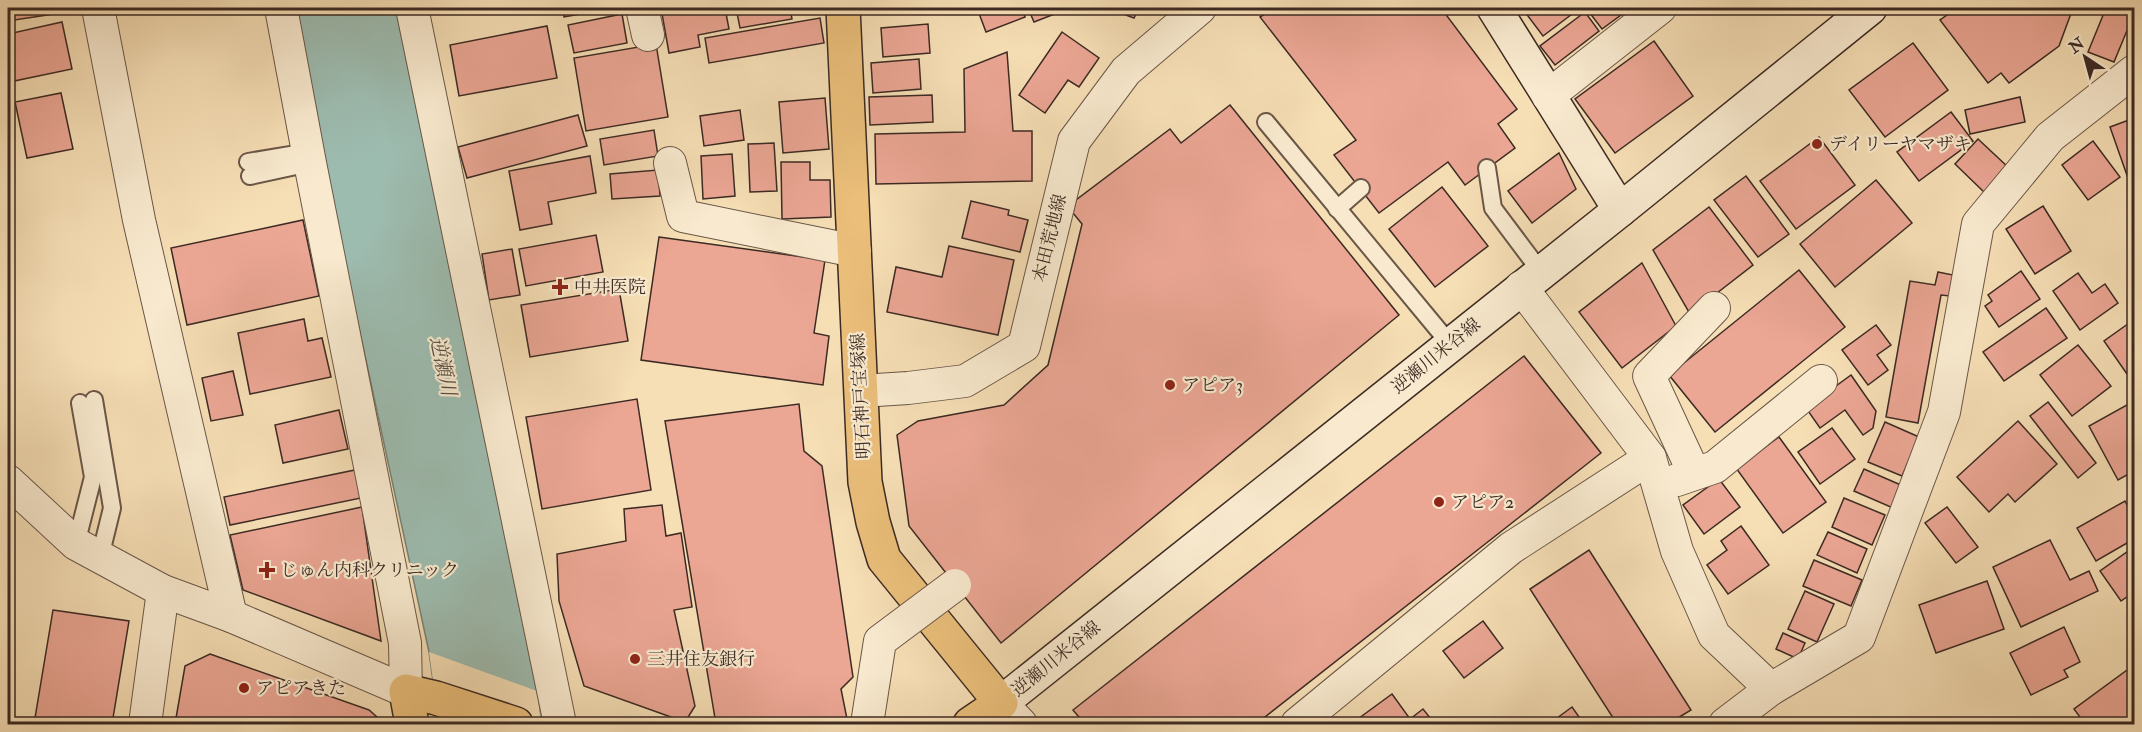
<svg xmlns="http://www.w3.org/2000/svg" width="2142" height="732" font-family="'IM FELL Double Pica','Noto Serif JP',serif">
<rect width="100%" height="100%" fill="#f6deb5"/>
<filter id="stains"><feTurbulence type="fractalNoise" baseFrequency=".00333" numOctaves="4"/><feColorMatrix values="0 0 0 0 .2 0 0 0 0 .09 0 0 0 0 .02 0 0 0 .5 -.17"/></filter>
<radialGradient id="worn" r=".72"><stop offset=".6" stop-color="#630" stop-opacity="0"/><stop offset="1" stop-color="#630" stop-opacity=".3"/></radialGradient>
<polygon fill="#9dbcb0" stroke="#768278" stroke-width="1.5" points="290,8 396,8 537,691 541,724 439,724 429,652"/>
<polygon fill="#f6deb5" points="429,652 537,691 541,724 439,724"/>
<g fill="#eba694" stroke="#3c2a23" stroke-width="1.5">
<polygon points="8,8 67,8 67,12 8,21"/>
<polygon points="562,8 615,8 564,17"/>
<polygon points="661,8 725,8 729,29 698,35 700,47 669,53"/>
<polygon points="736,8 790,8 792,19 740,28"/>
<polygon points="888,8 912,8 890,14"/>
<polygon points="977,8 1022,8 1025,17 986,32"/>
<polygon points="1028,8 1070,8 1034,22"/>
<polygon points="1107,8 1139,8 1134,18"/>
<polygon points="1274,8 1441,8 1517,109 1498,124 1515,148 1465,185 1448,162 1379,213 1334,155 1356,140 1260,17"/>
<polygon points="1522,8 1580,8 1543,36"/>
<polygon points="1586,8 1622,8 1625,12 1602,29"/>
<polygon points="1957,8 2073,8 2059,46 2009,83 2001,73 1988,83 1940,20"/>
<polygon points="2106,8 2134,8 2134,17 2133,16 2114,62 2088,52"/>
<polygon points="1585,12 1599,31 1555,65 1540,46"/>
<polygon points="622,14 627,43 574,53 568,25"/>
<polygon points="820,18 824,43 709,63 705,38"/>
<polygon points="62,22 72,69 14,81 8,50 8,34"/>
<polygon points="928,24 930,53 883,57 881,28"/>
<polygon points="547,26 557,78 459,96 450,45"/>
<polygon points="1062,32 1099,58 1079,87 1068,80 1045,113 1019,95"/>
<polygon points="1654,41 1693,96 1615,153 1575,99"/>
<polygon points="1913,43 1948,90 1885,137 1849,90"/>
<polygon points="656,44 668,117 586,131 574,58"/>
<polygon points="1007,52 1013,131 1032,131 1032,181 876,184 875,134 965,132 964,69"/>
<polygon points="919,59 921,89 873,93 871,63"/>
<polygon points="61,93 73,149 27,158 15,102"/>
<polygon points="932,95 933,122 870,125 869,97"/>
<polygon points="2020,97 2025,122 1970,134 1965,110"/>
<polygon points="825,98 829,149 783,153 779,102"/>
<polygon points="2134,99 2134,117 2129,101"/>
<polygon points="1230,105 1399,315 1001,643 909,526 897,435 918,421 1004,405 1048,365 1082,224 1073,213 1076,200 1170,129 1181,143"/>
<polygon points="740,110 744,140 704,146 700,116"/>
<polygon points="1951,112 1973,141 1919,181 1897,152"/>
<polygon points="578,115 587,146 467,178 458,147"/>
<polygon points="2134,118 2134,179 2129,181 2110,127"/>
<polygon points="654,130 658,156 604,165 600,139"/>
<polygon points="1819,137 1855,185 1796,229 1760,181"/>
<polygon points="1978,139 2009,168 1985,193 1955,164"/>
<polygon points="2093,141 2120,177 2088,200 2062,165"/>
<polygon points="774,143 777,191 750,192 748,144"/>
<polygon points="1559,153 1576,189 1532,223 1508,191"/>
<polygon points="732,154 735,196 703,199 701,156"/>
<polygon points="590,156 596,193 548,202 552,224 520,230 509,171"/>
<polygon points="781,162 810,162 810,180 830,180 831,217 782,219"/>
<polygon points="658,170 660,196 612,199 610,174"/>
<polygon points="1746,176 1789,234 1758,257 1714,200"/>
<polygon points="1876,180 1912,223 1835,287 1800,244"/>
<polygon points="1442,187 1488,246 1435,287 1389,229"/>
<polygon points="971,201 1009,210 1008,215 1028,220 1020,252 962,238"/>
<polygon points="2043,206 2071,251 2035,274 2006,229"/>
<polygon points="1709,207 1753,265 1690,314 1653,250"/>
<polygon points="303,220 319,296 187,325 171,248"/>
<polygon points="596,235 603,272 526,286 519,249"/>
<polygon points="659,237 825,260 814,333 829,336 823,385 641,360"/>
<polygon points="949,246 1014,260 998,335 887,312 896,267 942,277"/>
<polygon points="512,249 520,295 489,300 482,254"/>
<polygon points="1642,263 1676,326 1622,368 1579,312"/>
<polygon points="1799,270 1845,327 1715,432 1669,375"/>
<polygon points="2021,271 2040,299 1999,327 1985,306 1992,301 1988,295"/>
<polygon points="1938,272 1953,275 1950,296 1941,295 1918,423 1886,417 1910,281 1935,285"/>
<polygon points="2078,273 2092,293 2105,284 2118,303 2080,330 2053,291"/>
<polygon points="619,289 628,341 530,357 521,305"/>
<polygon points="2046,308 2067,338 2004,381 1983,352"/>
<polygon points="304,319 308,341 322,338 331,377 250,394 238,333"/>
<polygon points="2132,321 2134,325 2134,384 2104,341"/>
<polygon points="1876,325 1891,345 1877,355 1888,370 1868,385 1842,350"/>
<polygon points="2078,345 2111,386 2072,416 2040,375"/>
<polygon points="1524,356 1601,453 1256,724 1085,724 1073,710"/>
<polygon points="233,371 243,415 211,421 202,378"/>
<polygon points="1851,375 1876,411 1873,428 1863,435 1845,410 1820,428 1806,408"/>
<polygon points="637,399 651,490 542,509 526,417"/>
<polygon points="2134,401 2134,471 2118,480 2089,426"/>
<polygon points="2048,402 2096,463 2078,478 2030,416"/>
<polygon points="799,404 804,451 822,466 853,677 841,689 848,724 716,724 665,421"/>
<polygon points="339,410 348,449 283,463 275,425"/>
<polygon points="2018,421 2057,464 2015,502 2008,494 1989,512 1957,477"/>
<polygon points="1885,422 1919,437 1902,476 1868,462"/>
<polygon points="1832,428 1855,459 1820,484 1798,452"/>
<polygon points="1779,437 1826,502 1783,533 1736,468"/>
<polygon points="1864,469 1910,489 1900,511 1854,491"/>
<polygon points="355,470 361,498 230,525 224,497"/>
<polygon points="1719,479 1740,507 1704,534 1683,505"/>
<polygon points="1844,498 1885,515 1872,545 1832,527"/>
<polygon points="2125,501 2134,519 2134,539 2096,561 2077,528"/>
<polygon points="662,505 666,536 681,533 692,607 674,610 695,706 685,722 584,686 559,601 557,554 626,541 624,509"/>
<polygon points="362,507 381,641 243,590 230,535"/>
<polygon points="1947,507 1978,547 1956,563 1925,523"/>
<polygon points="1741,526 1769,565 1728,594 1707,565 1727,550 1721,541"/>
<polygon points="1828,532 1867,549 1857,573 1817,555"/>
<polygon points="2050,540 2070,580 2089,571 2098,591 2021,627 1993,567"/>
<polygon points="2134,547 2134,592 2121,601 2100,571"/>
<polygon points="1589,550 1691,710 1668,724 1617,724 1530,589"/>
<polygon points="1814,560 1862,580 1851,606 1803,586"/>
<polygon points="1987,581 2004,629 1936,653 1919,605"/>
<polygon points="1805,591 1834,604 1817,642 1788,629"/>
<polygon points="53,610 129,621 112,724 34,724"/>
<polygon points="2134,612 2134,626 2128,617"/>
<polygon points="1483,621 1503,648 1464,678 1443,651"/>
<polygon points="2064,627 2080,662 2064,670 2068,677 2031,695 2010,653"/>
<polygon points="1783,633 1805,643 1798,659 1776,649"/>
<polygon points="210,654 369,710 385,724 175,724 185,666"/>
<polygon points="2134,665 2134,716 2122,724 2085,724 2074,709"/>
<polygon points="1392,694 1410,719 1423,709 1435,724 1351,724"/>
<polygon points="1572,707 1584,724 1549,724"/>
</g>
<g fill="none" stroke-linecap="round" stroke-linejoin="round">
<g stroke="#6a5748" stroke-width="20">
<g id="lane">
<polyline points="1266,122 1450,344"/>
<polyline points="248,162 308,152"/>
<polyline points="1487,168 1493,208 1541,272"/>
<polyline points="250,176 310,163"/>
<polyline points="1337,209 1361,188"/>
<polyline points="94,400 112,508 100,557"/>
<polyline points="76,544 93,477 80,403"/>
</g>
</g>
<g stroke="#6a5748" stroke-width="34">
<g id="street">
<polyline points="98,8 139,220 231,616"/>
<polyline points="412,8 560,724"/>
<polyline points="642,8 648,35"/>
<polyline points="1548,96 1660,8"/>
<polyline points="670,163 683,216 855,251"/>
<polyline points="861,391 908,388 965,381 1024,346 1074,141 1126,71 1200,8"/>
<polyline points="1650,458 1677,551 1714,635 1771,689"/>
<polyline points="1694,473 1649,376 1714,308"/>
<polyline points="1677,480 1715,467 1821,381"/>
<polyline points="8,481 76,544 163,591 231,616 406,691 405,643 310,163 281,8"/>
<polyline points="1001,703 1021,724"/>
<polyline points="145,724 163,591"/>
<polyline points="1297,724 1511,548 1650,458 1521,287"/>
<polyline points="1725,724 1771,689 1859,637 1944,412 1978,224 2050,137 2134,71"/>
</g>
</g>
<g stroke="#3c2a23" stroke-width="36">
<g id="secondary">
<polyline points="1494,8 1620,210"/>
<polyline points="1001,703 1620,210 1870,8"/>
</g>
</g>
<g stroke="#3c2a23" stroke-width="36">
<g id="primary">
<polyline points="843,8 865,482 873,522 884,559 1001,703 970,724"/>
<polyline points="412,724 406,691 436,698 516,724"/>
</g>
</g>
<use href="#lane" stroke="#f9eacf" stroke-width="16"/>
<use href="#street" stroke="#f9eacf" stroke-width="32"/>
<use href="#secondary" stroke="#f9eacf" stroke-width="33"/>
<use href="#primary" stroke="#ebbf7a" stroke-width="33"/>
<g stroke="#6a5748" stroke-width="34" stroke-linecap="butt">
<polyline id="street-bridge" points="867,724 880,641 955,585"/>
</g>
<use href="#street-bridge" stroke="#f9eacf" stroke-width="32"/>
</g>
<g fill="#8f2418" stroke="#f9eacf" stroke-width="2">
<circle cx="1817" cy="144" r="6"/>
<path d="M557 278h6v6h6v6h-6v6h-6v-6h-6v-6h6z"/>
<circle cx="1170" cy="385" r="6"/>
<circle cx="1439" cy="502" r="6"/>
<path d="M264 561h6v6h6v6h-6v6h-6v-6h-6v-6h6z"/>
<circle cx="635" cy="659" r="6"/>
<circle cx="244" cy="688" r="6"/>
</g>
<g text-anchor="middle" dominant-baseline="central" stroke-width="4.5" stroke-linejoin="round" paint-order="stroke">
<g font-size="18" fill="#3c2a23" stroke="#f9eacf" text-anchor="start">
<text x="1829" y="144">デイリーヤマザキ</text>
<text x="574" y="287">中井医院</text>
<text x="1182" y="385">アピア3</text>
<text x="1451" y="502">アピア2</text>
<text x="280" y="570">じゅん内科クリニック</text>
<text x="647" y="659">三井住友銀行</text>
<text x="256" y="688">アピアきた</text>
</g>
<g font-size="18" fill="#3c2a23" stroke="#f9eacf">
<text transform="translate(1050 238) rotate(-76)">本田荒地線</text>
<text transform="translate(1436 356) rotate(-39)">逆瀬川米谷線</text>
<text transform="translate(861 396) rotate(-93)">明石神戸宝塚線</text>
<text transform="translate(1056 659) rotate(-39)">逆瀬川米谷線</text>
</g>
<g font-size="20" font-style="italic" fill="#544e46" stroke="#f9eacf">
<text transform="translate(443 366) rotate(78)">逆瀬川</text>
</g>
</g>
<rect width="2142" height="732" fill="none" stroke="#f6deb5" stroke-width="30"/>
<rect x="9" y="9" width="2124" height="714" fill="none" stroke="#3c2a23" stroke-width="3"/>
<rect x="15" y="15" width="2112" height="702" fill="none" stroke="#3c2a23" stroke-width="1.5"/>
<g transform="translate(2085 57) rotate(324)" stroke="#f9eacf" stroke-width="4.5" paint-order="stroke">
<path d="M0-4.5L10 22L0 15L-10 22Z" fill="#3c2a23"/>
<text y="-9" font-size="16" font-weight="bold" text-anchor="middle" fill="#3c2a23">N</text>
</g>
<rect width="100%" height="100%" filter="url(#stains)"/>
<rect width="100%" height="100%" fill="url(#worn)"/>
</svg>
